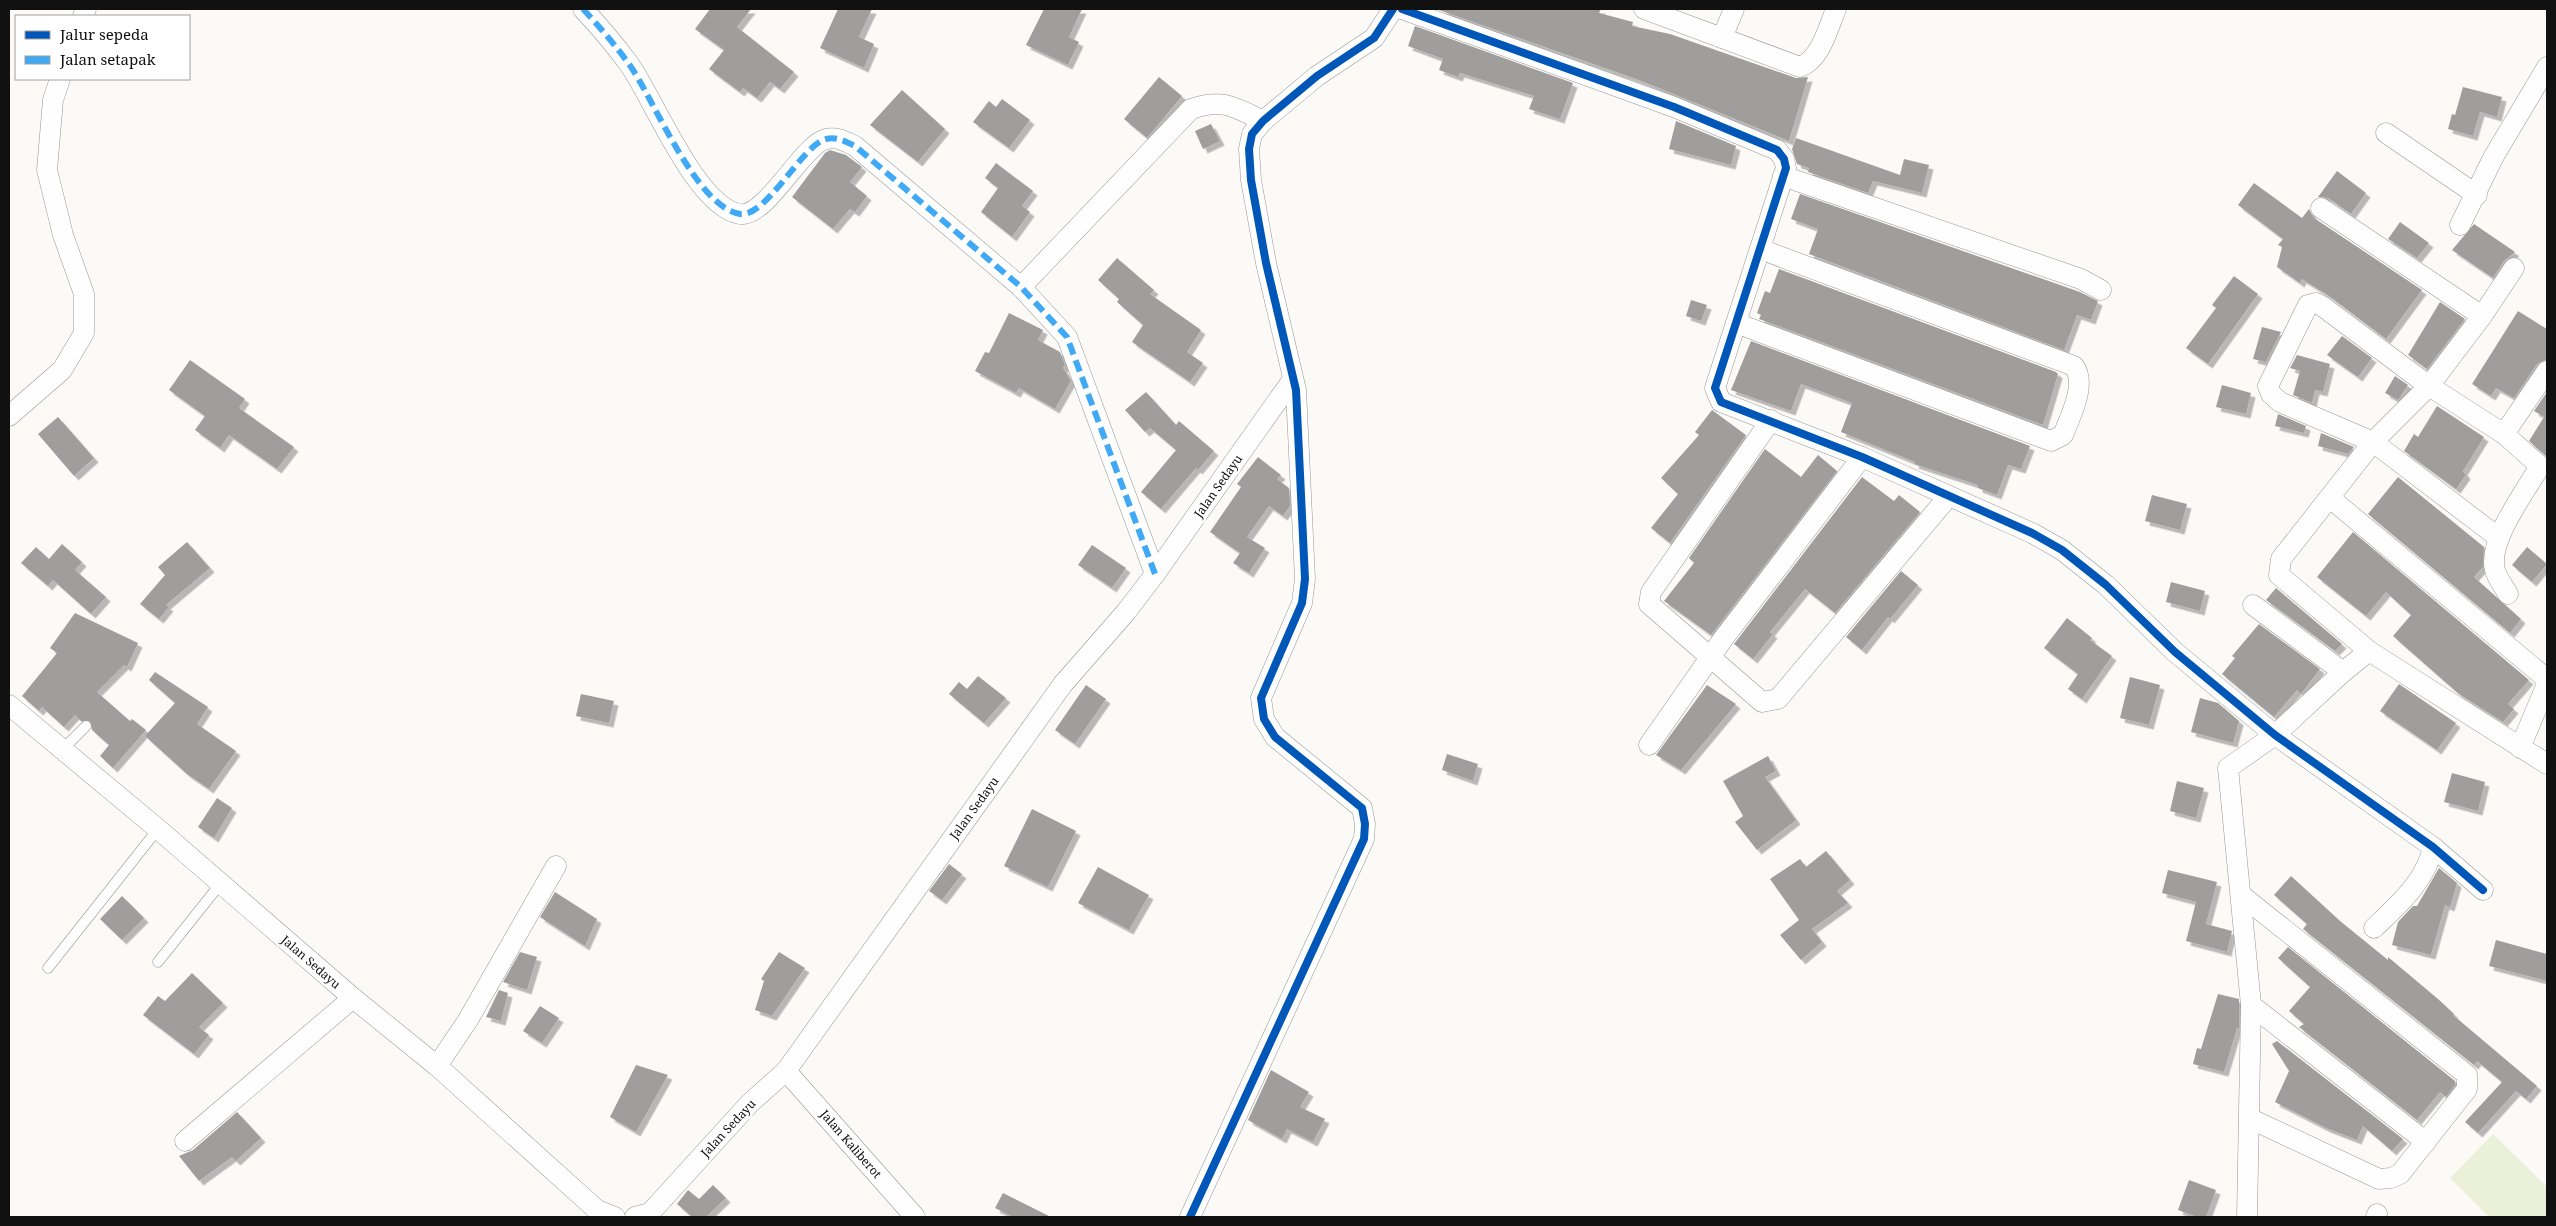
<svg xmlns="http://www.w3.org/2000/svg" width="2556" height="1226" font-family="'Noto Serif',serif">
<defs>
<filter id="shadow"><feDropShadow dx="4.5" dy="4.5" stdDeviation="0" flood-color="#0004"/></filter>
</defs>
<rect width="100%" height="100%" fill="#fcfaf7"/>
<polygon fill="#ebf0d9" points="2493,1134 2547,1187 2547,1217 2489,1217 2450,1178"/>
<g fill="#a09e9c" filter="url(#shadow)">
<polygon points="710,9 751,9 737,27 794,72 780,89 770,82 757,98 743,88 740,92 709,69 724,50 695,29"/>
<polygon points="838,9 872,9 859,37 874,44 864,68 820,48"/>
<polygon points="1044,9 1082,9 1069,37 1079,42 1068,65 1026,45"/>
<polygon points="1436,9 1601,9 1599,13 1633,22 1632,26 1670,34 1796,78 1808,77 1789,141 1639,80"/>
<polygon points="1415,26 1573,83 1560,119 1529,109 1534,96 1460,73 1458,77 1439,70 1443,59 1408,46"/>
<polygon points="1159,77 1182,96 1147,138 1124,119"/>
<polygon points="2463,87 2502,97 2497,117 2480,112 2473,136 2448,129 2452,114 2455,115"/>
<polygon points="902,90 945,129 918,162 870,125"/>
<polygon points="1002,99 1030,120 1009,148 973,122 989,101 996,107"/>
<polygon points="1676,121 1736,146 1731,165 1669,149"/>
<polygon points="1211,124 1220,141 1203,149 1195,131"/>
<polygon points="1796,138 1900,175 1904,159 1929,165 1922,193 1873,181 1868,193 1808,172 1809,168 1797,164 1792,149"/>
<polygon points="830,150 846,155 862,167 850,182 867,196 855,212 850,209 833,229 792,197 825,153"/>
<polygon points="996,163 1033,191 1022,206 1030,212 1012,237 981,212 998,188 985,178"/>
<polygon points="2337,171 2366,193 2351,214 2328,198 2318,197"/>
<polygon points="2254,183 2302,218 2309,209 2314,218 2422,290 2386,339 2329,296 2302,279 2300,283 2277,267 2282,247 2278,245 2283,239 2238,205"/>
<polygon points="1800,194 2080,292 2098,301 2091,320 2077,315 2064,350 1809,254 1818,229 1791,219"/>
<polygon points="2400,222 2429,243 2417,258 2388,239"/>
<polygon points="2474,224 2515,252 2504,261 2493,278 2452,250"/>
<polygon points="1117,258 1154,290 1150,294 1201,330 1187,352 1203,363 1190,382 1132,342 1143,325 1117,302 1119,299 1098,280"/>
<polygon points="1779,269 2056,372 2058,374 2043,425 1759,319 1761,315 1757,313 1765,291 1770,293"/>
<polygon points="2234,276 2258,294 2208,364 2186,348 2216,308 2212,305"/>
<polygon points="1691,300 1707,305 1701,321 1686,316"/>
<polygon points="2440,302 2465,319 2427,369 2408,355"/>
<polygon points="2518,311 2547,329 2547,359 2537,364 2514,398 2496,388 2491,396 2472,384"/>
<polygon points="1009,313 1043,330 1038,340 1060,352 1065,365 1063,368 1071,381 1055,409 1019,388 1016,393 975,371 985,352 989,353"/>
<polygon points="2262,327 2281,332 2266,362 2253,359"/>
<polygon points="2342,336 2372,358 2358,377 2327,355"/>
<polygon points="1751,341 2030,446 2021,469 2008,465 1997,495 1978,488 1978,485 1914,464 1915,462 1841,432 1852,403 1801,384 1791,411 1731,390"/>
<polygon points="2297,355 2330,364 2323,392 2315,390 2312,403 2293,395 2300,371 2290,368"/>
<polygon points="190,360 245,399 239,408 294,447 277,469 229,435 220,448 195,430 205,416 169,390"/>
<polygon points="2395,376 2408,385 2398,400 2385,393"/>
<polygon points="2222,385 2251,393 2246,414 2216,407"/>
<polygon points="1146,392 1176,425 1179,421 1214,451 1198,470 1196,468 1161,509 1141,492 1176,450 1150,428 1145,432 1125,410"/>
<polygon points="2547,392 2547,457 2529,441 2544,417 2534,411"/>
<polygon points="2437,406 2484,437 2463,471 2466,475 2456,489 2404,451 2414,434 2418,437"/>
<polygon points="1712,410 1746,435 1670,543 1651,528 1678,494 1661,478 1699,435 1695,432"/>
<polygon points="2278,414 2306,426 2304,433 2275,426"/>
<polygon points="58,417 94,458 74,476 38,434"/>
<polygon points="2321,433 2354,447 2348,454 2318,446"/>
<polygon points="1765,449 1801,477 1818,455 1837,471 1711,635 1664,601 1694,563 1689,558"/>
<polygon points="1258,457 1281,475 1277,479 1289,488 1290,506 1283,516 1269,506 1247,537 1265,548 1249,573 1233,563 1240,553 1210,532 1241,487 1237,484"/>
<polygon points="1862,477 1894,501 1899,495 1920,512 1835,613 1805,589 1770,632 1773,634 1753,659 1734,644"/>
<polygon points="2398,477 2484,547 2483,567 2474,577 2521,619 2510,633 2368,514"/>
<polygon points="2152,495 2187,504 2180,530 2145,521"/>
<polygon points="2353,532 2529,680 2508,704 2514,709 2503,722 2459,694 2393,636 2411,615 2386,592 2366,616 2317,577"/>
<polygon points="187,542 210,568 166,605 169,607 159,619 140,604 165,575 158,567"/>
<polygon points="62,544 82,562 75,570 106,597 91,614 53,580 48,586 21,563 36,547 49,559"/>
<polygon points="1092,545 1126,568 1112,588 1078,565"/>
<polygon points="2527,547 2547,564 2532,582 2512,565"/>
<polygon points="1901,571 1918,585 1890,619 1888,617 1862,650 1846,637"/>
<polygon points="2171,582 2205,591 2200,611 2166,602"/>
<polygon points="2276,588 2342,644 2335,651 2266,600"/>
<polygon points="75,613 138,643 127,667 124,665 97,692 130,721 132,719 146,730 113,768 100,756 109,745 92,730 90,721 81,721 75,715 64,727 42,707 39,711 22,696 57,653 50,648"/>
<polygon points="2067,618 2092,638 2090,640 2112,656 2082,699 2068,689 2078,674 2044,648"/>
<polygon points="2259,624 2320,669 2301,694 2297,690 2274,717 2222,674 2235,658 2232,656"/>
<polygon points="155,672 208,707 197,724 236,751 209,789 187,774 145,736 175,703 149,680"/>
<polygon points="978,676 1006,698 984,723 949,694 959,682 967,689"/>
<polygon points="2130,677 2160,685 2149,725 2120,718"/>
<polygon points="2399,684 2456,723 2437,750 2380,711"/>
<polygon points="1086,685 1106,699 1075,744 1055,730"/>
<polygon points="1707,685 1736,704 1681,770 1656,755"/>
<polygon points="581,694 614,701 609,723 576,716"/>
<polygon points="2200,698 2218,703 2239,721 2233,743 2191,732"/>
<polygon points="1447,754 1478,764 1473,781 1442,770"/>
<polygon points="1768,756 1776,771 1765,777 1796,820 1757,850 1735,822 1743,816 1723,781"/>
<polygon points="2452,773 2485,782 2478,811 2444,802"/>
<polygon points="2177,781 2204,788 2196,818 2170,811"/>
<polygon points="217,798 232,808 214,838 198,827"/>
<polygon points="1032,809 1076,831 1048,887 1004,866"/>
<polygon points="1826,851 1850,880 1837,891 1848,903 1812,929 1822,942 1801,960 1780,935 1799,920 1770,879 1800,859 1806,867"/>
<polygon points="949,864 962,874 942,900 929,891"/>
<polygon points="1098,867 1149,895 1129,930 1078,903"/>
<polygon points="2439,868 2457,883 2450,907 2445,905 2431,955 2392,945 2398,922 2413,906 2417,906"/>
<polygon points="2168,870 2217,882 2206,924 2232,931 2227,952 2186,941 2196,902 2162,893"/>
<polygon points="2291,876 2340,921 2388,960 2388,957 2438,999 2454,1014 2453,1015 2537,1086 2526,1099 2516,1091 2478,1133 2465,1122 2502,1082 2477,1061 2474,1065 2303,929 2307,924 2274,895"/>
<polygon points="555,892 597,919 585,946 540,917"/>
<polygon points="122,896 144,918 122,940 100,919"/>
<polygon points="2496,940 2547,954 2547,981 2489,966"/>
<polygon points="2288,947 2455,1081 2455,1085 2446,1097 2440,1092 2417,1120 2299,1027 2304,1024 2289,1011 2310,987 2278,958"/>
<polygon points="520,952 537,957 527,990 503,982"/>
<polygon points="779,952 805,968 772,1016 755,1010 764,981 761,979"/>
<polygon points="192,973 223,1003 199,1027 209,1035 194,1054 143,1015 158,996 165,1001"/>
<polygon points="499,990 508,993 501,1021 486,1017"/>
<polygon points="2218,994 2239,999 2239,1029 2237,1028 2224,1072 2193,1064 2197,1048 2201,1049"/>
<polygon points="540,1006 559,1018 542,1043 523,1031"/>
<polygon points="2277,1041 2403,1139 2392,1151 2363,1126 2357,1140 2326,1128 2275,1102 2289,1071 2272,1044"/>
<polygon points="636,1065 668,1075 636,1132 610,1117"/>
<polygon points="1271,1070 1309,1092 1300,1107 1325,1119 1313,1142 1287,1129 1282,1139 1248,1120"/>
<polygon points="237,1112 261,1138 236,1161 232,1157 199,1181 179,1156 193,1150"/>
<polygon points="2189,1180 2216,1190 2206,1217 2197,1217 2178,1210"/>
<polygon points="713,1185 726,1198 706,1217 692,1217 677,1204 688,1190 699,1199"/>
<polygon points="1003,1193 1051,1217 1013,1217 995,1208"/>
</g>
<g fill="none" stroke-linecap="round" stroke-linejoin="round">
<g stroke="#979695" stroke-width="11">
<g id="service">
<polyline points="62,750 86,726"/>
<polyline points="158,962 221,883"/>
<polyline points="48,968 158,829"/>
</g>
</g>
<g stroke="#979695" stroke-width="21">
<g id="minor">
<path d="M 583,9 C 599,26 615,45 629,64 C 654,99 696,207 740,214 C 766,218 803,144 826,139 C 837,136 846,142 855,146 L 1021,287 L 1067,337 L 1155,574"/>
<polyline points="1402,9 1674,107 1777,150 1784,159 1786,168 1715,388 1721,402 1862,457 2032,533 2062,550 2106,585 2175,652 2275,735 2433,847 2483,890"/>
<path d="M 1644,9 L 1800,67 C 1821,59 1828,28 1836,9"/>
<polyline points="83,16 86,9"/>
<polyline points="1722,38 1734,9"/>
<polyline points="2386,133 2477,195"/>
<polyline points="1783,176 2081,279 2101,290"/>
<polyline points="2321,208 2482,316"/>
<polyline points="2460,225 2494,156 2547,67"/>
<polyline points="2514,268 2482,316 2429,386 2373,442 2281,559 2279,575 2369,651 2547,764"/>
<path d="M 1021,287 L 1191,109 C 1222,98 1235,107 1263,121"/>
<path d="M 1736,323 L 2051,441 L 2063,435 C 2071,415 2087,384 2074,366 L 1760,249"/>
<polyline points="9,416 62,370 84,333 84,294 63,235 47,170 53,100 60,79"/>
<polyline points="1771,420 1651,592 1649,604 1762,702 1778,699 1948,497"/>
<polyline points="2504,434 2547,371"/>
<polyline points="2330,498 2547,679"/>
<path d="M 2499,538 L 2373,442 L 2280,402 L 2271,394 L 2268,386 L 2308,305 L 2316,303 L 2322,306 L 2429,386 L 2504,434 L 2540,466 C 2526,491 2487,541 2495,570 C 2497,578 2504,587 2508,594"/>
<polyline points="2253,605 2343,672"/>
<polyline points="9,705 158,829 353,998 437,1066 597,1210 615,1217"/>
<polyline points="1649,745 1723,639 1862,457"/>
<polyline points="2520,748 2547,684"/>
<polyline points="2241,895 2467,1075 2467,1089 2400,1174 2391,1178 2379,1179 2251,1119"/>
<path d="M 2374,928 C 2398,905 2426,881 2433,847"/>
<polyline points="2251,1005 2426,1142"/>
<polyline points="437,1066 468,1020 556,866"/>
<polyline points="786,1071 915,1217"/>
<polyline points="185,1141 353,998"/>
<polyline points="635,1217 650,1213 750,1103 786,1071 1063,684 1126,612 1155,574 1293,379"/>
<polyline points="1190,1217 1364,839 1365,824 1362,808 1275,737 1264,719 1261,698 1302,603 1305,579 1296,390 1266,263 1251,180 1249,149 1252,134 1263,121 1317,76 1374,38 1393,9"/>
<polyline points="2247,1217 2251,1005 2228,768 2275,735 2343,672 2369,651"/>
<polyline points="2376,1217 2377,1214"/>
</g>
</g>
<use href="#service" stroke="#fffefe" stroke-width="10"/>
<use href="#minor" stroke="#fffefe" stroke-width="20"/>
<path stroke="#3fa9f5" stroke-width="6" stroke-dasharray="12 6" stroke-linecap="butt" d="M 583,9 C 599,26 615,45 629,64 C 654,99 696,207 740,214 C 766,218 803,144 826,139 C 837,136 846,142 855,146 L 1021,287 L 1067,337 L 1155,574"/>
<g stroke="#fff" stroke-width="11">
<g id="cycleway">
<polyline points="1402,9 1674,107 1777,150 1784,159 1786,168 1715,388 1721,402 1862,457 2032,533 2062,550 2106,585 2175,652 2275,735 2433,847 2483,890"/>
<polyline points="1190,1217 1364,839 1365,824 1362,808 1275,737 1264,719 1261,698 1302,603 1305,579 1296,390 1266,263 1251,180 1249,149 1252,134 1263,121 1317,76 1374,38 1393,9"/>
</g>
</g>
<use href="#cycleway" stroke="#0057b8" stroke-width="8"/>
</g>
<g text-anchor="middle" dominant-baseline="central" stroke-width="5" stroke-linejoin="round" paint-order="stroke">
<g font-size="12" fill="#111" stroke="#fff">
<text transform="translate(1218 486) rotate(-55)">Jalan Sedayu</text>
<text transform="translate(974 808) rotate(-54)">Jalan Sedayu</text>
<text transform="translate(311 962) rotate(41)">Jalan Sedayu</text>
<text transform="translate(728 1128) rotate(-47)">Jalan Sedayu</text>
<text transform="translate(851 1144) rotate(49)">Jalan Kaliberot</text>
</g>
</g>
<rect width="2556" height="1226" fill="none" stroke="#111111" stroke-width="20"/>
<rect x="15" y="15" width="175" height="65" fill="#ffffff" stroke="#a0a0a0"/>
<rect x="25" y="31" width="25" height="8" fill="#0057b8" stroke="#a0a0a0"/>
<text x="60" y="40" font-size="15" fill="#111111">Jalur sepeda</text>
<rect x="25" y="56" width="25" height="8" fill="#3fa9f5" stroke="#a0a0a0"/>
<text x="60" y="65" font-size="15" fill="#111111">Jalan setapak</text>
</svg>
